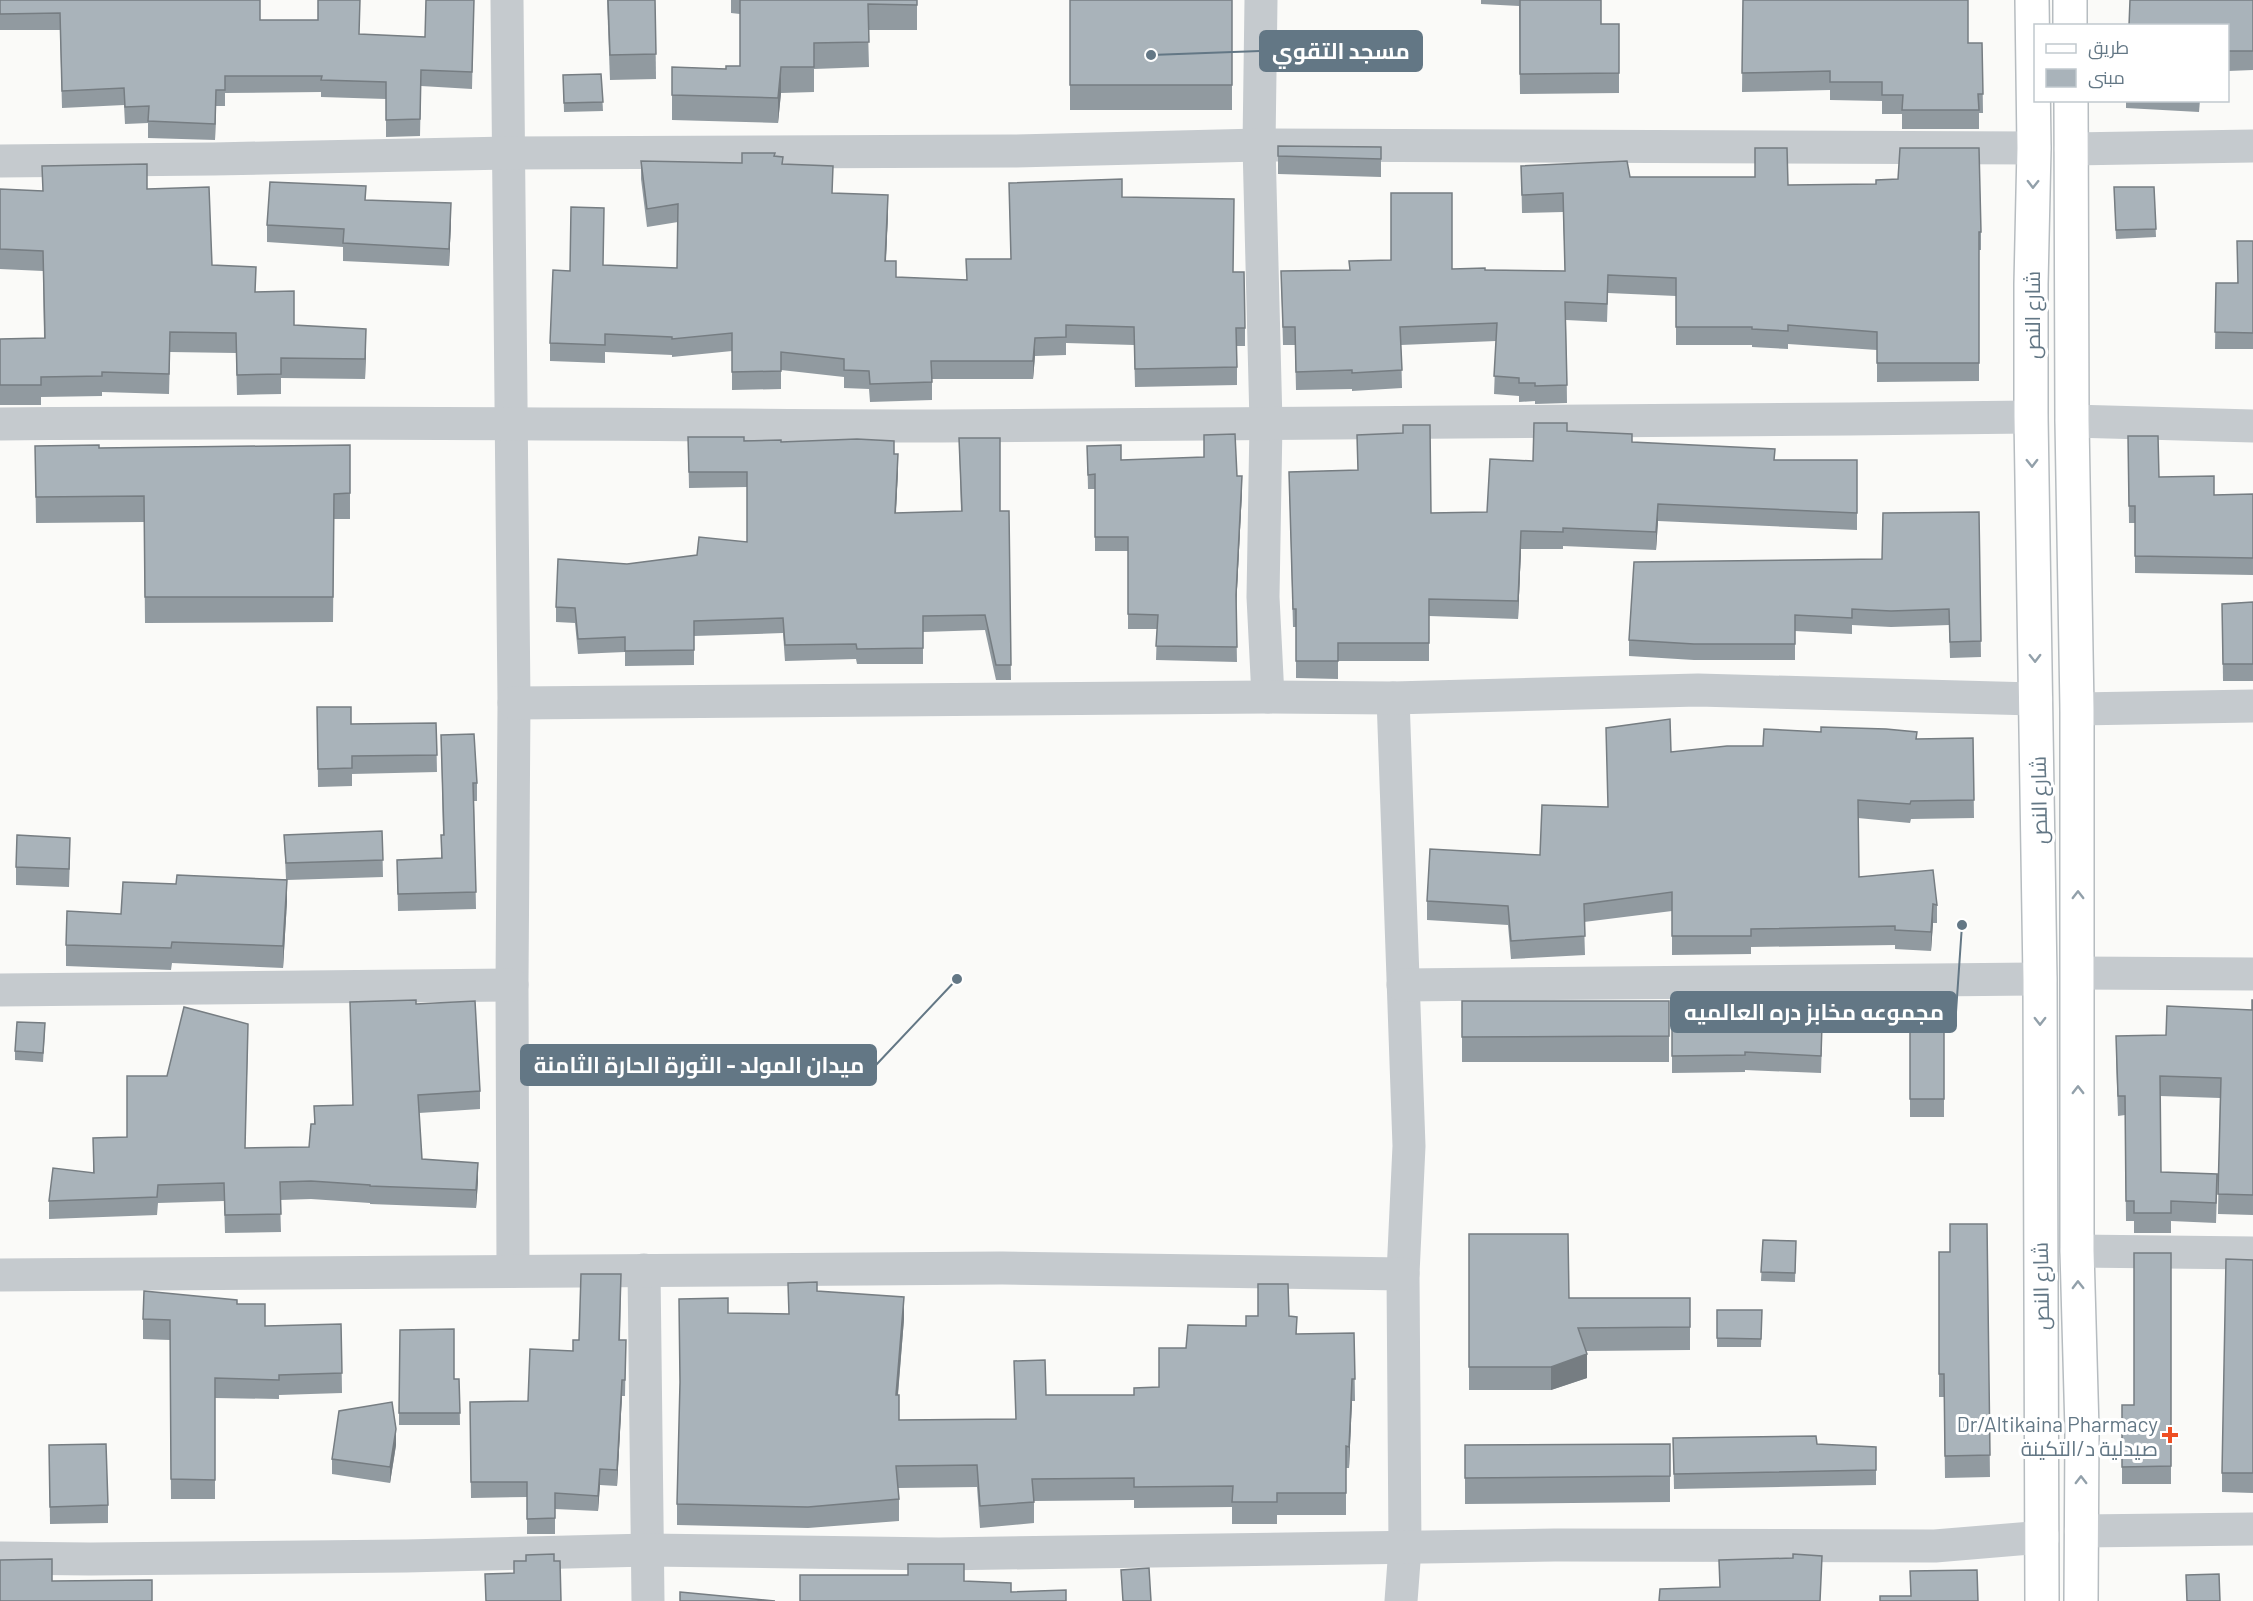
<svg xmlns="http://www.w3.org/2000/svg" width="2253" height="1601" font-family="Barlow,Cairo,sans-serif">
<rect width="100%" height="100%" fill="#fafaf8"/>
<g fill="none" stroke-linecap="round" stroke-linejoin="round">
<g stroke="#b6bcc0" stroke-width="36">
<g id="major">
<polyline points="2032,0 2034,148 2031,284 2031,417 2040,979 2042,1601"/>
<polyline points="2070,0 2070,26"/>
<polyline points="2071,100 2072,421 2077,709 2077,1251 2082,1430 2081,1601"/>
</g>
</g>
<g stroke="#c5cace" stroke-width="33">
<polyline points="507,0 514,703 512,985 513,1271"/>
<polyline points="1261,0 1259,145 1266,423 1263,597 1268,697"/>
<polyline points="2071,149 2253,146"/>
<polyline points="0,161 213,159 508,153 1013,151 1259,145 2034,148"/>
<polyline points="2072,421 2253,426"/>
<path d="M 0,424 C 313,421 626,425 939,426 C 1303,426 1667,421 2031,417"/>
<polyline points="1393,698 1409,1146 1403,1274 1405,1548 1401,1601"/>
<polyline points="514,703 1268,697 1393,698 1698,690 2036,699"/>
<polyline points="2077,709 2253,706"/>
<polyline points="2078,973 2253,974"/>
<polyline points="1403,985 2040,979"/>
<polyline points="0,990 512,985"/>
<polyline points="2077,1251 2253,1253"/>
<polyline points="644,1270 648,1601"/>
<polyline points="0,1275 1002,1268 1403,1274"/>
<polyline points="2081,1531 2253,1529"/>
<polyline points="0,1558 90,1559 406,1556 648,1550 939,1554 1555,1545 1935,1546 2043,1537"/>
</g>
<use href="#major" stroke="#fff" stroke-width="33"/>
</g>
<g fill="#919aa0">
<polygon points="0,0 260,20 359,34 425,37 474,0 472,89 421,86 420,136 386,137 386,99 321,97 321,92 225,93 225,106 216,106 215,140 148,138 148,123 125,124 124,105 62,108 60,30 0,30"/>
<polygon points="607,0 655,0 656,79 610,80"/>
<polygon points="731,0 917,0 917,30 868,30 869,67 814,69 814,92 781,93 778,123 672,120 672,67 726,69 740,66 740,14 731,13"/>
<rect x="1070" y="0" width="162" height="110"/>
<polygon points="1481,0 1601,0 1601,24 1619,24 1619,93 1520,94 1519,6 1481,4"/>
<polygon points="1743,0 1968,43 1982,43 1983,113 1979,113 1979,129 1902,129 1902,114 1882,114 1882,101 1830,100 1830,90 1742,92"/>
<polygon points="2253,0 2253,70 2228,71 2228,26"/>
<polygon points="601,74 603,111 564,112 563,75"/>
<polygon points="2126,100 2200,100 2199,112 2126,108"/>
<polygon points="1278,146 1381,147 1381,177 1278,174"/>
<polygon points="775,156 783,164 833,193 888,213 886,261 896,277 966,280 1011,259 1009,183 1122,197 1233,272 1245,328 1245,346 1237,346 1237,385 1135,387 1134,345 1066,343 1066,355 1035,356 1033,379 932,379 932,400 870,402 869,389 844,388 844,377 781,370 781,389 732,390 732,351 672,357 672,355 605,352 605,363 550,361 550,343 570,271 603,265 677,268 678,222 647,227 641,179 641,161 742,163"/>
<polygon points="1521,166 1630,177 1788,185 1981,232 1981,250 1979,250 1979,381 1877,382 1877,350 1788,344 1788,349 1752,347 1752,345 1676,345 1676,296 1608,293 1607,322 1566,320 1567,403 1535,404 1535,401 1519,402 1519,396 1494,394 1496,341 1401,345 1402,388 1352,391 1352,389 1296,390 1295,345 1283,345 1281,271 1452,269 1565,271 1563,212 1522,213"/>
<polygon points="2114,187 2154,187 2156,237 2116,239"/>
<polygon points="0,189 43,191 147,189 212,265 255,292 294,325 366,349 365,379 281,378 281,394 237,395 236,353 170,352 169,394 102,392 102,396 41,397 41,405 0,405 0,339 44,338 43,271 0,269"/>
<polygon points="366,200 451,221 449,266 343,261 343,247 267,242 267,225"/>
<polygon points="2253,241 2253,349 2215,349 2216,283 2237,283"/>
<polygon points="1567,431 1632,442 1775,460 1857,460 1857,530 1658,521 1656,550 1563,546 1563,549 1521,549 1518,619 1429,616 1429,661 1338,661 1338,679 1296,678 1296,627 1293,627 1289,472 1358,470 1357,435 1431,513 1487,512 1533,461"/>
<polygon points="2128,436 2159,477 2214,495 2253,494 2253,575 2135,573 2135,523 2129,523"/>
<polygon points="688,437 781,442 894,454 898,470 896,513 961,511 959,438 1000,511 1009,511 1011,680 996,680 985,630 923,632 923,664 857,664 856,659 785,661 783,633 694,636 694,665 625,666 625,652 578,654 575,623 556,622 556,607 627,564 697,555 747,542 747,487 689,488"/>
<polygon points="350,445 350,519 334,519 333,622 145,623 144,522 36,523 35,446 99,448"/>
<polygon points="1087,446 1121,460 1237,476 1242,491 1236,608 1237,662 1156,660 1157,629 1128,629 1128,551 1095,551 1095,489 1088,489"/>
<polygon points="1979,512 1981,657 1950,658 1949,625 1891,627 1852,625 1852,634 1795,631 1795,660 1694,660 1629,656 1629,640 1882,559"/>
<polygon points="2253,602 2253,681 2223,681 2222,604"/>
<polygon points="317,707 351,724 436,723 437,772 352,774 352,786 318,787"/>
<polygon points="441,735 477,783 477,801 474,801 476,909 398,911 397,860 441,858 443,835"/>
<polygon points="1973,738 1974,818 1911,819 1910,823 1858,818 1859,877 1937,905 1937,923 1933,923 1931,951 1895,949 1895,945 1751,947 1751,954 1672,955 1672,911 1584,922 1585,955 1511,959 1508,925 1427,920 1427,901 1540,855 1607,807 1671,752 1763,746 1917,739"/>
<polygon points="382,831 383,877 287,880 287,901 283,968 172,963 171,970 66,966 66,945 176,884 286,879 284,835"/>
<polygon points="70,855 69,887 16,885 16,867"/>
<polygon points="2253,1000 2253,1215 2218,1214 2220,1098 2160,1096 2161,1172 2217,1193 2216,1223 2171,1221 2171,1233 2134,1233 2134,1221 2126,1221 2125,1115 2118,1116 2116,1056 2166,1035 2252,1010"/>
<rect x="1462" y="1001" width="207" height="61"/>
<polygon points="416,1004 480,1091 480,1109 419,1113 422,1159 478,1181 476,1208 370,1204 370,1203 311,1199 280,1200 281,1232 225,1233 224,1201 158,1203 157,1215 49,1219 49,1201 93,1173 93,1138 127,1137 167,1076 248,1042 245,1148 309,1147 314,1124 314,1106 352,1105"/>
<polygon points="1944,1017 1944,1117 1910,1117 1910,1018"/>
<polygon points="1672,1025 1822,1042 1821,1073 1745,1070 1745,1072 1672,1073"/>
<polygon points="45,1032 43,1062 15,1060 15,1051"/>
<polygon points="1987,1224 1990,1477 1945,1478 1944,1397 1939,1397 1939,1252 1950,1252"/>
<polygon points="1469,1234 1569,1298 1690,1298 1690,1350 1586,1351 1587,1378 1551,1390 1469,1390"/>
<polygon points="1763,1240 1796,1241 1795,1282 1761,1281"/>
<polygon points="2171,1253 2171,1484 2122,1484 2122,1405 2134,1405"/>
<polygon points="2253,1260 2253,1493 2222,1492 2222,1473"/>
<polygon points="621,1290 620,1340 626,1340 625,1396 622,1396 617,1486 600,1485 598,1511 555,1509 555,1534 527,1534 527,1497 471,1498 470,1402 528,1401 573,1351 579,1340"/>
<polygon points="817,1291 904,1319 898,1395 899,1420 1016,1419 1014,1361 1046,1395 1134,1395 1159,1387 1186,1348 1246,1326 1289,1316 1297,1334 1354,1333 1355,1401 1352,1401 1349,1468 1346,1468 1346,1515 1277,1515 1277,1524 1232,1524 1232,1507 1134,1508 1134,1500 1034,1501 1034,1523 980,1528 977,1487 898,1488 899,1499 899,1521 808,1528 677,1525 677,1504 728,1313 788,1314"/>
<polygon points="237,1304 265,1326 341,1324 342,1393 279,1395 279,1399 215,1398 215,1499 171,1499 170,1340 143,1339 143,1319"/>
<polygon points="1717,1310 1762,1310 1761,1347 1717,1347"/>
<polygon points="454,1379 459,1379 460,1425 399,1425 399,1413"/>
<polygon points="1673,1438 1876,1447 1876,1485 1674,1489"/>
<polygon points="1670,1444 1670,1502 1465,1504 1465,1445"/>
<polygon points="49,1445 108,1505 108,1523 50,1524"/>
<polygon points="396,1445 390,1483 332,1474 332,1459"/>
</g>
<g fill="#767d82">
<polygon points="781,67 781,93 778,123 778,98"/>
<polygon points="216,90 216,106 215,140 215,124"/>
<polygon points="888,195 888,213 885,279 885,261"/>
<polygon points="451,203 451,221 449,266 449,249"/>
<polygon points="366,329 366,349 365,379 365,359"/>
<polygon points="1035,338 1035,356 1033,379 1033,361"/>
<polygon points="898,454 898,470 895,528 895,513"/>
<polygon points="1242,476 1242,491 1236,609 1236,595"/>
<polygon points="1658,504 1658,521 1656,550 1656,532"/>
<polygon points="1521,531 1521,549 1518,619 1518,601"/>
<polygon points="287,880 287,901 283,968 283,946"/>
<polygon points="1933,904 1933,923 1931,951 1931,932"/>
<polygon points="478,1163 478,1181 476,1208 476,1190"/>
<polygon points="904,1297 904,1319 896,1416 896,1395"/>
<polygon points="1587,1354 1587,1378 1551,1390 1551,1367"/>
<polygon points="1352,1379 1352,1401 1349,1468 1349,1447"/>
<polygon points="622,1380 622,1396 617,1486 617,1470"/>
<polygon points="396,1429 396,1445 390,1483 390,1467"/>
<polygon points="600,1469 600,1485 598,1511 598,1496"/>
</g>
<g fill="#a9b3ba" stroke="#767d82" stroke-width="1.5">
<polygon points="0,0 260,0 260,20 318,20 318,0 360,0 359,34 425,37 426,0 474,0 472,72 421,70 420,119 386,120 386,82 321,80 322,76 225,76 225,90 216,90 215,124 148,121 149,106 125,107 124,88 62,91 60,13 0,14"/>
<polygon points="608,0 655,0 656,54 610,55"/>
<polygon points="740,0 917,0 917,5 868,4 869,42 814,43 814,67 781,67 778,98 672,95 672,67 726,69 726,66 740,66"/>
<rect x="1070" y="0" width="162" height="85"/>
<polygon points="1520,0 1601,0 1601,24 1619,24 1619,73 1520,74"/>
<polygon points="1743,0 1968,0 1968,43 1982,43 1983,94 1978,94 1979,110 1902,110 1903,95 1882,95 1882,82 1830,82 1830,71 1742,73"/>
<polygon points="2130,0 2253,0 2253,51 2228,51 2228,26 2129,26"/>
<polygon points="601,74 603,102 564,103 563,75"/>
<polygon points="1278,146 1381,147 1381,159 1278,156"/>
<polygon points="1755,148 1787,148 1788,185 1876,184 1876,180 1898,179 1900,148 1979,148 1981,232 1979,232 1979,363 1877,363 1877,332 1788,325 1788,331 1752,329 1752,327 1676,327 1676,278 1608,275 1607,304 1565,302 1567,385 1535,386 1535,383 1519,383 1519,378 1494,376 1497,323 1400,327 1402,370 1352,373 1352,370 1296,372 1295,327 1283,327 1281,271 1350,270 1349,261 1391,260 1391,193 1452,193 1452,269 1485,268 1485,270 1565,271 1563,193 1522,195 1521,166 1627,161 1630,177 1755,177"/>
<polygon points="742,153 775,153 774,156 783,157 782,164 833,166 832,193 888,195 885,261 896,261 896,277 967,280 966,259 1011,259 1009,183 1122,179 1122,197 1234,199 1233,272 1244,272 1245,328 1236,328 1237,367 1135,369 1134,327 1066,325 1066,337 1035,338 1033,361 931,361 932,382 870,384 869,371 844,370 844,359 781,352 781,371 732,372 732,333 672,339 672,337 605,334 605,345 550,343 553,270 570,271 571,207 604,208 603,265 677,268 678,204 647,209 641,161 742,163"/>
<polygon points="147,164 147,189 209,187 212,265 256,267 255,292 294,291 294,325 366,329 365,359 281,358 281,374 237,375 236,333 170,332 169,374 102,372 102,376 41,377 41,385 0,385 0,339 45,338 43,251 0,249 0,189 43,191 42,166"/>
<polygon points="270,182 366,186 365,200 451,203 449,249 343,243 344,229 267,225"/>
<polygon points="2114,187 2154,187 2156,229 2116,230"/>
<polygon points="2237,241 2253,241 2253,333 2215,332 2216,283 2238,283"/>
<polygon points="1534,423 1567,423 1567,431 1632,434 1632,442 1775,449 1774,460 1857,460 1857,513 1658,504 1656,532 1563,528 1563,532 1521,531 1518,601 1429,599 1429,643 1338,643 1338,661 1296,661 1296,609 1293,609 1289,472 1358,470 1357,435 1403,433 1403,425 1430,425 1431,513 1487,512 1490,459 1533,461"/>
<polygon points="1235,434 1237,476 1242,476 1236,595 1237,647 1156,646 1158,615 1128,614 1128,537 1095,537 1095,474 1088,475 1087,446 1121,445 1121,460 1204,457 1204,435"/>
<polygon points="2128,436 2158,436 2159,477 2214,476 2214,495 2253,494 2253,558 2135,556 2135,506 2129,506"/>
<polygon points="688,437 744,437 744,441 781,440 781,442 857,439 894,441 894,454 898,454 895,513 962,511 959,438 1000,438 1000,511 1009,511 1011,665 996,665 985,615 923,616 923,648 857,649 856,644 785,645 783,618 694,621 694,650 625,651 625,637 578,639 575,608 556,607 558,559 627,564 697,555 699,537 747,542 747,472 689,472"/>
<polygon points="99,445 99,448 350,445 350,493 334,494 333,597 145,597 144,496 36,497 35,446"/>
<polygon points="1979,512 1981,641 1950,642 1949,609 1891,611 1852,609 1852,618 1795,615 1795,644 1694,644 1629,640 1634,562 1882,559 1883,513"/>
<polygon points="2253,602 2253,664 2223,664 2222,604"/>
<polygon points="317,707 351,707 351,724 436,723 437,755 352,756 352,768 318,769"/>
<polygon points="1670,719 1671,752 1727,746 1763,746 1764,729 1821,732 1821,727 1886,729 1917,732 1916,739 1973,738 1974,800 1911,801 1910,804 1858,800 1859,877 1933,870 1937,905 1933,904 1931,932 1895,930 1895,926 1751,929 1751,936 1672,936 1672,892 1584,904 1585,936 1511,941 1508,906 1427,901 1430,849 1540,855 1542,805 1608,807 1606,728"/>
<polygon points="474,734 477,783 473,783 476,892 398,894 397,860 442,858 441,835 444,835 441,735"/>
<polygon points="382,831 383,860 286,863 284,835"/>
<polygon points="17,835 70,838 69,869 16,867"/>
<polygon points="177,875 287,880 283,946 172,942 171,948 66,945 67,911 121,914 123,882 176,884"/>
<polygon points="416,1000 416,1004 475,1001 480,1091 418,1095 422,1159 478,1163 476,1190 370,1186 370,1185 311,1181 280,1182 281,1214 225,1215 224,1183 158,1185 157,1197 49,1201 53,1168 94,1173 93,1138 127,1137 127,1076 167,1076 184,1007 248,1024 245,1148 309,1147 311,1124 315,1124 314,1106 353,1105 350,1002"/>
<polygon points="2252,1000 2253,1000 2253,1195 2218,1194 2221,1078 2160,1076 2161,1172 2217,1174 2216,1203 2171,1201 2171,1213 2134,1213 2134,1201 2126,1201 2125,1096 2118,1096 2116,1036 2166,1035 2167,1006 2252,1010"/>
<polygon points="1462,1001 1669,1001 1669,1036 1462,1037"/>
<polygon points="1944,1017 1944,1099 1910,1099 1910,1018"/>
<polygon points="17,1022 45,1023 43,1053 15,1051"/>
<polygon points="1672,1025 1822,1025 1821,1056 1745,1052 1745,1055 1672,1056"/>
<polygon points="1950,1224 1987,1224 1990,1455 1945,1456 1944,1374 1939,1374 1939,1252 1950,1252"/>
<polygon points="1469,1234 1568,1234 1569,1298 1690,1298 1690,1327 1578,1328 1587,1354 1551,1367 1469,1367"/>
<polygon points="1763,1240 1796,1241 1795,1273 1761,1272"/>
<polygon points="2134,1253 2171,1253 2171,1466 2122,1467 2122,1405 2134,1405"/>
<polygon points="2226,1259 2253,1260 2253,1473 2222,1473"/>
<polygon points="581,1274 621,1274 619,1340 626,1340 625,1380 622,1380 617,1470 600,1469 598,1496 555,1493 555,1518 527,1519 527,1482 471,1482 470,1402 528,1401 530,1349 573,1351 573,1340 579,1340"/>
<polygon points="817,1282 817,1291 904,1297 896,1395 899,1395 899,1420 1016,1419 1014,1361 1045,1360 1046,1395 1134,1395 1134,1388 1159,1387 1159,1348 1186,1348 1188,1325 1246,1326 1246,1316 1258,1316 1258,1284 1288,1284 1289,1316 1297,1317 1296,1334 1354,1333 1355,1379 1352,1379 1349,1447 1346,1446 1346,1493 1277,1493 1277,1502 1232,1502 1233,1486 1134,1487 1134,1478 1032,1479 1034,1502 980,1506 977,1465 896,1466 899,1499 808,1507 677,1504 680,1382 679,1299 728,1298 728,1313 789,1314 788,1283"/>
<polygon points="144,1291 237,1300 237,1304 265,1304 265,1326 341,1324 342,1373 279,1375 279,1380 215,1378 215,1480 171,1479 170,1320 143,1319"/>
<polygon points="1717,1310 1762,1310 1761,1339 1717,1338"/>
<polygon points="454,1329 454,1379 459,1379 460,1413 399,1413 400,1330"/>
<polygon points="392,1402 396,1429 390,1467 332,1459 339,1411"/>
<polygon points="1816,1436 1817,1444 1876,1447 1876,1470 1674,1474 1673,1438"/>
<polygon points="106,1444 108,1505 50,1507 49,1445"/>
<polygon points="1670,1444 1670,1476 1465,1478 1465,1445"/>
<polygon points="554,1554 554,1561 560,1561 561,1601 486,1601 485,1574 514,1573 514,1561 526,1561 526,1555"/>
<polygon points="1793,1554 1822,1556 1820,1601 1659,1601 1660,1589 1720,1587 1719,1560 1793,1558"/>
<polygon points="52,1559 52,1581 152,1580 152,1601 0,1601 0,1560"/>
<polygon points="908,1564 964,1564 964,1581 1011,1583 1011,1592 1066,1590 1066,1601 800,1601 800,1575 908,1575"/>
<polygon points="1149,1568 1151,1601 1123,1601 1121,1570"/>
<polygon points="1977,1570 1978,1601 1880,1601 1880,1596 1911,1596 1910,1571"/>
<polygon points="2219,1574 2220,1601 2187,1601 2186,1575"/>
<polygon points="680,1592 775,1601 680,1601"/>
</g>
<defs><path id="oneway-chevron" d="M-2-3.5L2.5 0L-2 3.5" fill="none" stroke-width="1.6" stroke-linecap="round" stroke-linejoin="round" transform="scale(1.5)"/></defs>
<g stroke="#92a0aa">
<use href="#oneway-chevron" transform="translate(2033 184) rotate(91)"/>
<use href="#oneway-chevron" transform="translate(2032 463) rotate(89)"/>
<use href="#oneway-chevron" transform="translate(2035 658) rotate(89)"/>
<use href="#oneway-chevron" transform="translate(2078 895) rotate(-90)"/>
<use href="#oneway-chevron" transform="translate(2040 1021) rotate(90)"/>
<use href="#oneway-chevron" transform="translate(2078 1090) rotate(-90)"/>
<use href="#oneway-chevron" transform="translate(2078 1285) rotate(-91)"/>
<use href="#oneway-chevron" transform="translate(2081 1480) rotate(-90)"/>
</g>
<path fill="#ee4f24" stroke="#fff" stroke-width="2" d="M2167 1426h6v6h6v6h-6v6h-6v-6h-6v-6h6z"/>
<g text-anchor="middle" dominant-baseline="central" stroke-width="6" stroke-linejoin="round" paint-order="stroke">
<g font-size="21" fill="#637785" stroke="#fff">
<text transform="translate(2031 315) rotate(-90)">شارع النص</text>
<text transform="translate(2038 800) rotate(-91)">شارع النص</text>
<text transform="translate(2040 1286) rotate(-91)">شارع النص</text>
</g>
<g font-size="21" fill="#637785" stroke="#fff" text-anchor="end">
<text x="2158" y="1423">Dr/Altikaina Pharmacy<tspan x="2158" dy="24">صيدلية د/التكينة</tspan></text>
</g>
</g>
<path fill="none" stroke="#637785" stroke-width="2" d="M1151 55L1260 51M1962 925L1956 1012M957 979L876 1065"/>
<g fill="#637785" stroke="#fff" stroke-width="2">
<circle cx="1151" cy="55" r="6"/>
<circle cx="1962" cy="925" r="6"/>
<circle cx="957" cy="979" r="6"/>
</g>
<g fill="#637785" stroke="#637785" stroke-width="2">
<rect x="1260" y="31" width="162" height="40" rx="6"/>
<rect x="1671" y="992" width="285" height="40" rx="6"/>
<rect x="521" y="1045" width="355" height="40" rx="6"/>
</g>
<g font-size="22" text-anchor="middle" font-weight="bold" fill="#fff">
<text x="1341" y="59">مسجد التقوي</text>
<text x="1814" y="1020">مجموعه مخابز دره العالميه</text>
<text x="699" y="1073">ميدان المولد - الثورة الحارة الثامنة</text>
</g>
<rect x="2034" y="24" width="195" height="78" fill="#ffffff" stroke="#c1c9ce" stroke-width="1.5"/>
<rect x="2046" y="44" width="30" height="9" fill="#ffffff" stroke="#c1c9ce" stroke-width="1.5"/>
<text x="2088" y="54" font-size="18" fill="#637785">طريق</text>
<rect x="2046" y="69" width="30" height="18" fill="#a9b3ba" stroke="#c1c9ce" stroke-width="1.5"/>
<text x="2088" y="84" font-size="18" fill="#637785">مبنى</text>
</svg>
